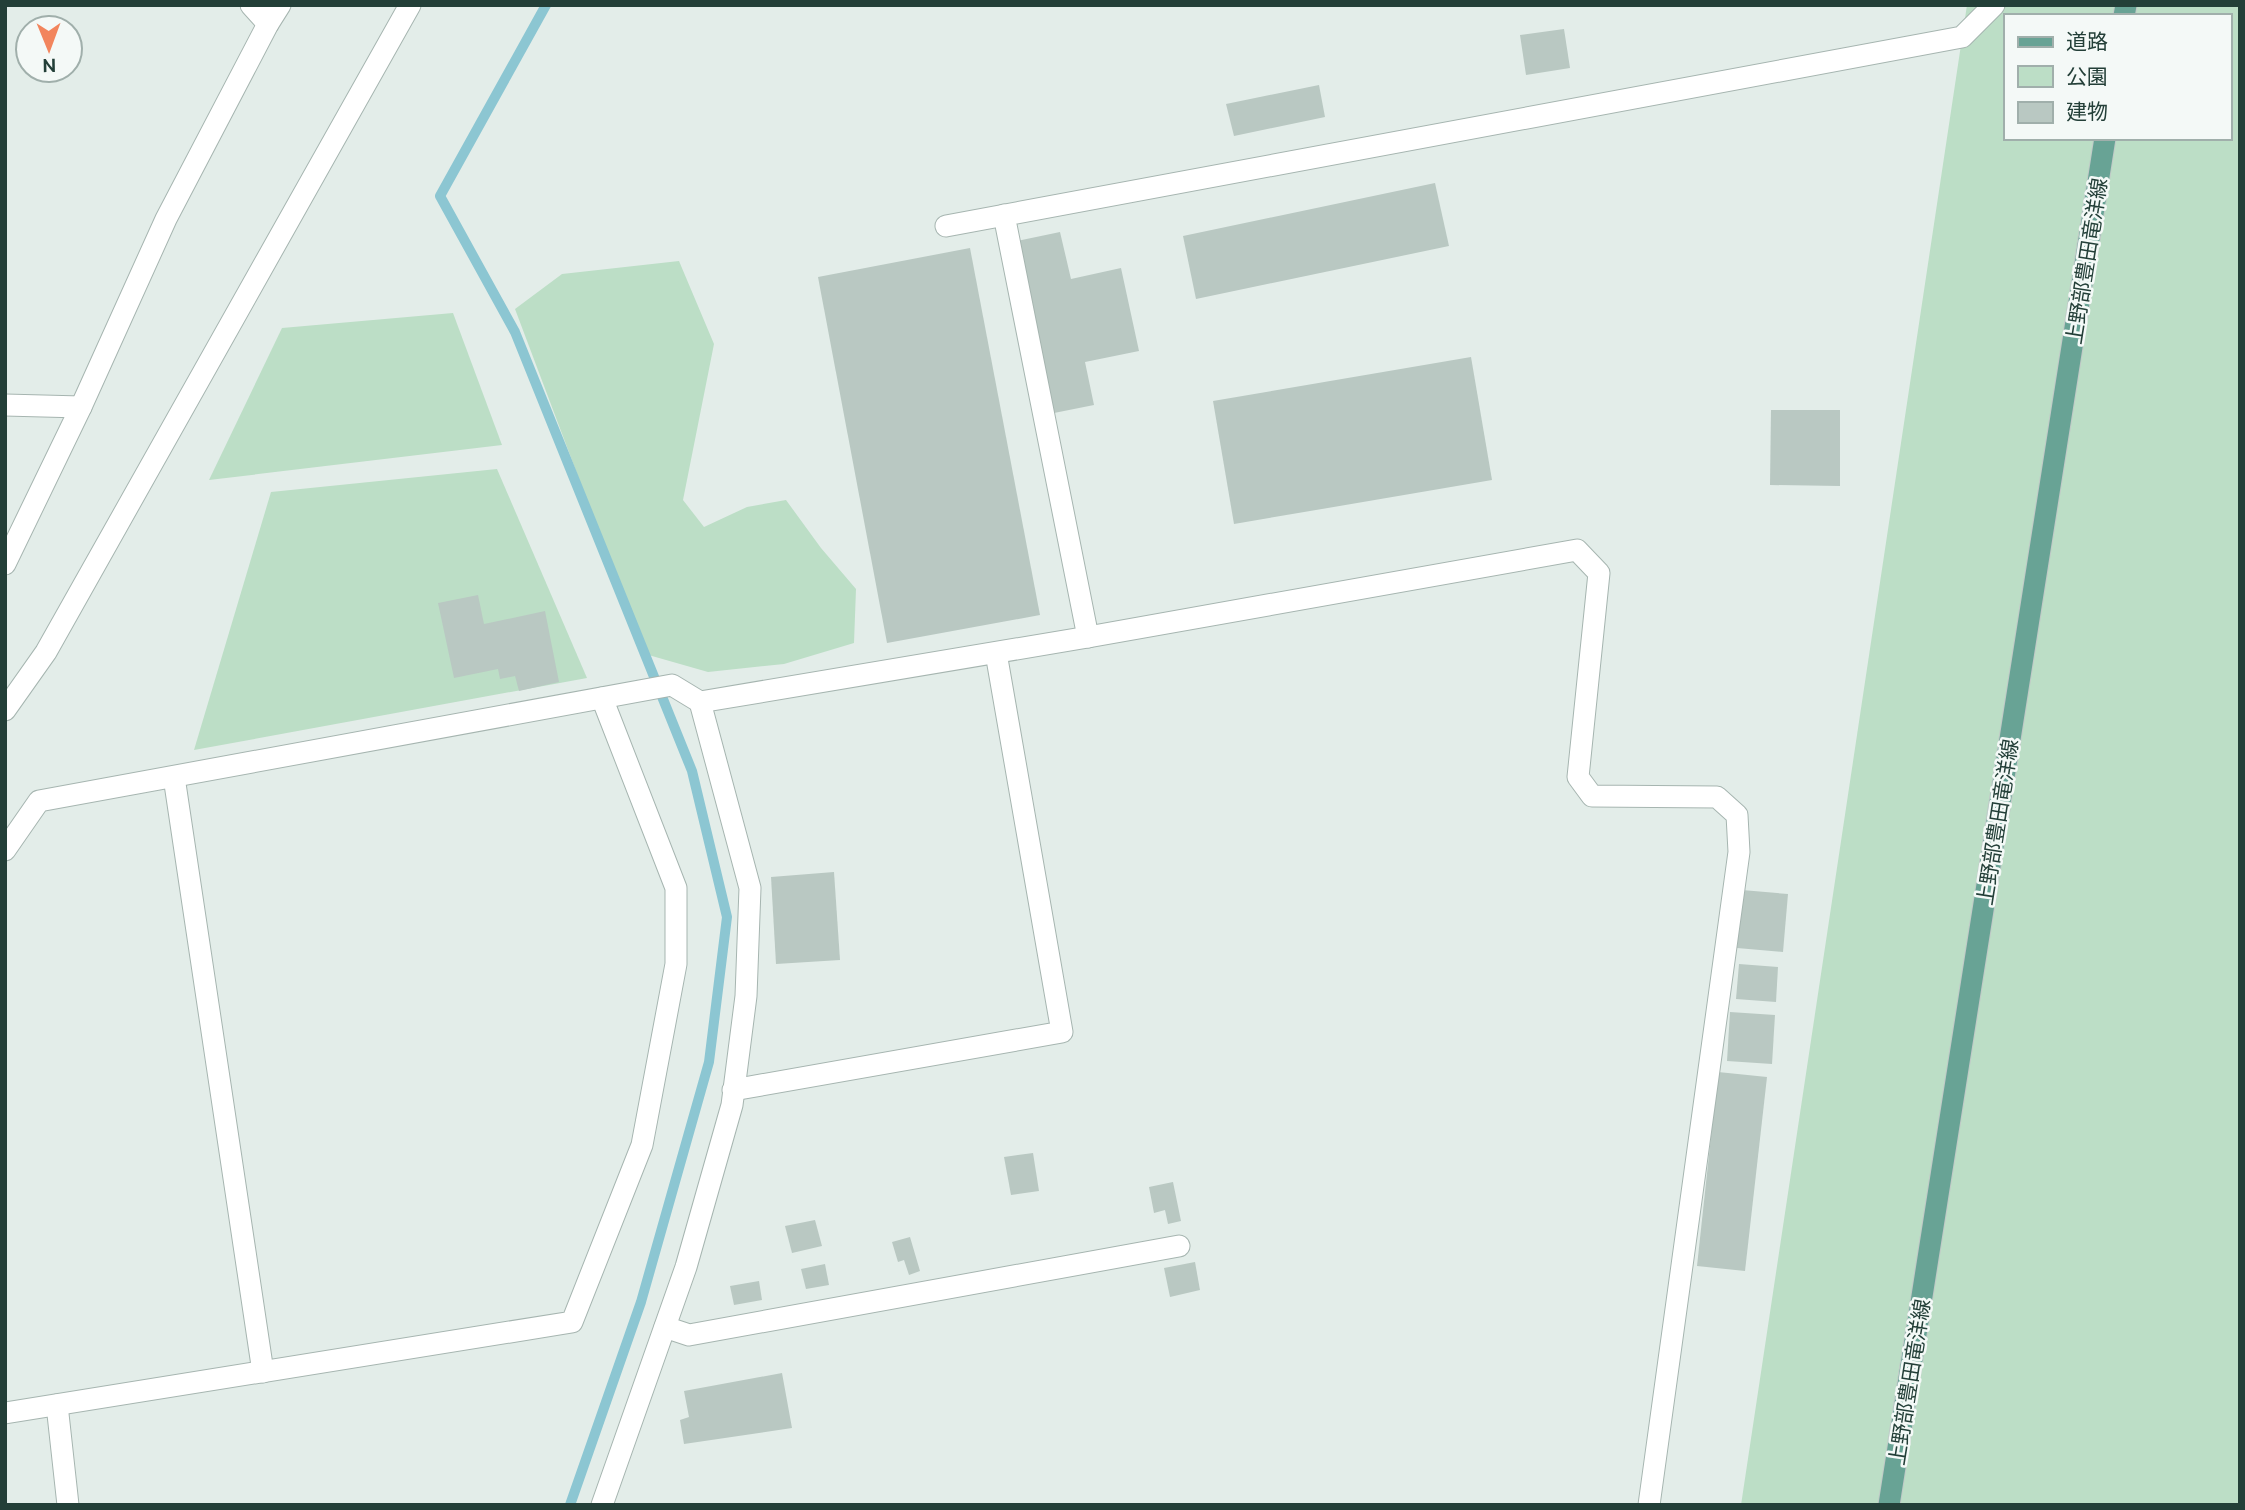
<svg xmlns="http://www.w3.org/2000/svg" width="2245" height="1510" font-family="Ubuntu,'Noto Sans JP',sans-serif">
<rect width="100%" height="100%" fill="#e3ede9"/>
<g fill="#bcdec6" fill-rule="evenodd">
<path d="M 1967,5 L 2240,5 L 2240,1505 L 1741,1505 ZM 2005,16 L 2229,16 L 2229,138 L 2005,138 Z"/>
<polygon points="679,261 714,344 683,500 704,527 747,507 786,500 821,548 856,589 854,643 784,664 708,672 645,654 515,309 562,274"/>
<polygon points="453,313 502,445 209,480 282,328"/>
<polygon points="497,469 587,678 194,750 271,492"/>
</g>
<g fill="none" stroke-linecap="round" stroke-linejoin="round">
<polyline stroke="#8cc6d2" stroke-width="10" points="546,5 440,196 515,332 692,771 727,917 709,1062 641,1302 570,1505"/>
</g>
<g fill="#b9c8c2">
<polygon points="1564,29 1570,68 1526,75 1520,35"/>
<polygon points="1319,85 1325,117 1234,136 1226,104"/>
<polygon points="1435,183 1449,246 1196,299 1183,236"/>
<polygon points="1060,232 1071,279 1121,268 1139,351 1085,362 1094,405 1054,413 1017,241"/>
<polygon points="970,248 1040,615 887,643 818,277"/>
<polygon points="1471,357 1492,480 1234,524 1213,401"/>
<polygon points="1771,410 1840,410 1840,486 1770,485"/>
<polygon points="478,595 484,624 545,611 559,682 519,691 515,676 500,679 498,669 454,678 438,603"/>
<polygon points="834,872 840,960 776,964 771,877"/>
<polygon points="1742,890 1788,894 1783,952 1737,948"/>
<polygon points="1739,964 1778,967 1776,1002 1736,999"/>
<polygon points="1730,1012 1775,1015 1772,1064 1727,1061"/>
<polygon points="1718,1072 1767,1077 1745,1271 1697,1266"/>
<polygon points="1033,1153 1039,1191 1011,1195 1004,1157"/>
<polygon points="1173,1182 1181,1221 1168,1224 1165,1210 1154,1213 1149,1187"/>
<polygon points="815,1220 822,1246 792,1253 785,1226"/>
<polygon points="910,1237 920,1271 909,1275 904,1260 898,1262 892,1242"/>
<polygon points="1195,1262 1200,1290 1170,1297 1164,1268"/>
<polygon points="825,1264 829,1285 806,1289 801,1269"/>
<polygon points="759,1281 762,1300 734,1305 730,1286"/>
<polygon points="782,1373 792,1428 684,1444 680,1420 689,1417 684,1391"/>
</g>
<g fill="none" stroke-linecap="round" stroke-linejoin="round">
<g stroke="#a6b5b0" stroke-width="23">
<g id="minor">
<polyline points="251,5 268,24"/>
<polyline points="1004,215 1088,637"/>
<polyline points="946,226 1962,37 1994,5"/>
<polyline points="5,405 81,407"/>
<polyline points="5,564 81,407 166,219 268,24 280,5"/>
<polyline points="5,710 46,652 410,5"/>
<polyline points="174,777 263,1372"/>
<polyline points="5,850 39,801 672,685 700,702 1088,637 1577,550 1599,573 1578,777 1592,796 1717,797 1737,815 1739,852 1649,1505"/>
<polyline points="733,1090 1062,1032 996,653"/>
<polyline points="665,1327 689,1335 1179,1246"/>
<polyline points="57,1405 68,1505"/>
<polyline points="5,1413 572,1322 642,1145 676,964 676,888 602,698"/>
<polyline points="602,1505 686,1267 732,1105 746,996 750,888 700,702"/>
</g>
</g>
<g stroke="#c1c9c7" stroke-width="23">
<g id="major">
<polyline points="2124,16 2126,5"/>
<polyline points="1889,1505 2105,138"/>
</g>
</g>
<use href="#minor" stroke="#fff" stroke-width="21"/>
<use href="#major" stroke="#68a395" stroke-width="21"/>
</g>
<g text-anchor="middle" dominant-baseline="central" stroke-width="5" stroke-linejoin="round" paint-order="stroke">
<g font-size="21" fill="#233f38" stroke="#f4f9f7">
<text transform="translate(2086 261) rotate(-81)">上野部豊田竜洋線</text>
<text transform="translate(1997 822) rotate(-81)">上野部豊田竜洋線</text>
<text transform="translate(1909 1382) rotate(-81)">上野部豊田竜洋線</text>
</g>
</g>
<rect width="2245" height="1510" fill="none" stroke="#233f38" stroke-width="14"/>
<rect x="2004" y="14" width="228" height="126" fill="#f4f9f7" stroke="#a0afab" stroke-width="2"/>
<rect x="2018" y="37" width="35" height="10" fill="#68a395" stroke="#a0afab" stroke-width="2"/>
<text x="2066" y="49" font-size="21" fill="#233f38">道路</text>
<rect x="2018" y="66" width="35" height="21" fill="#bcdec6" stroke="#a0afab" stroke-width="2"/>
<text x="2066" y="84" font-size="21" fill="#233f38">公園</text>
<rect x="2018" y="102" width="35" height="21" fill="#b9c8c2" stroke="#a0afab" stroke-width="2"/>
<text x="2066" y="119" font-size="21" fill="#233f38">建物</text>
<g transform="translate(49 49) rotate(179)"><circle r="33" fill="#f4f9f7" stroke="#a0afab" stroke-width="2"/>
<path d="M0-5L12 26L0 18L-12 26Z" fill="#f2855d"/>
<text y="-10" font-size="19" font-weight="bold" text-anchor="middle" fill="#233f38">N</text>
</g>
</svg>
